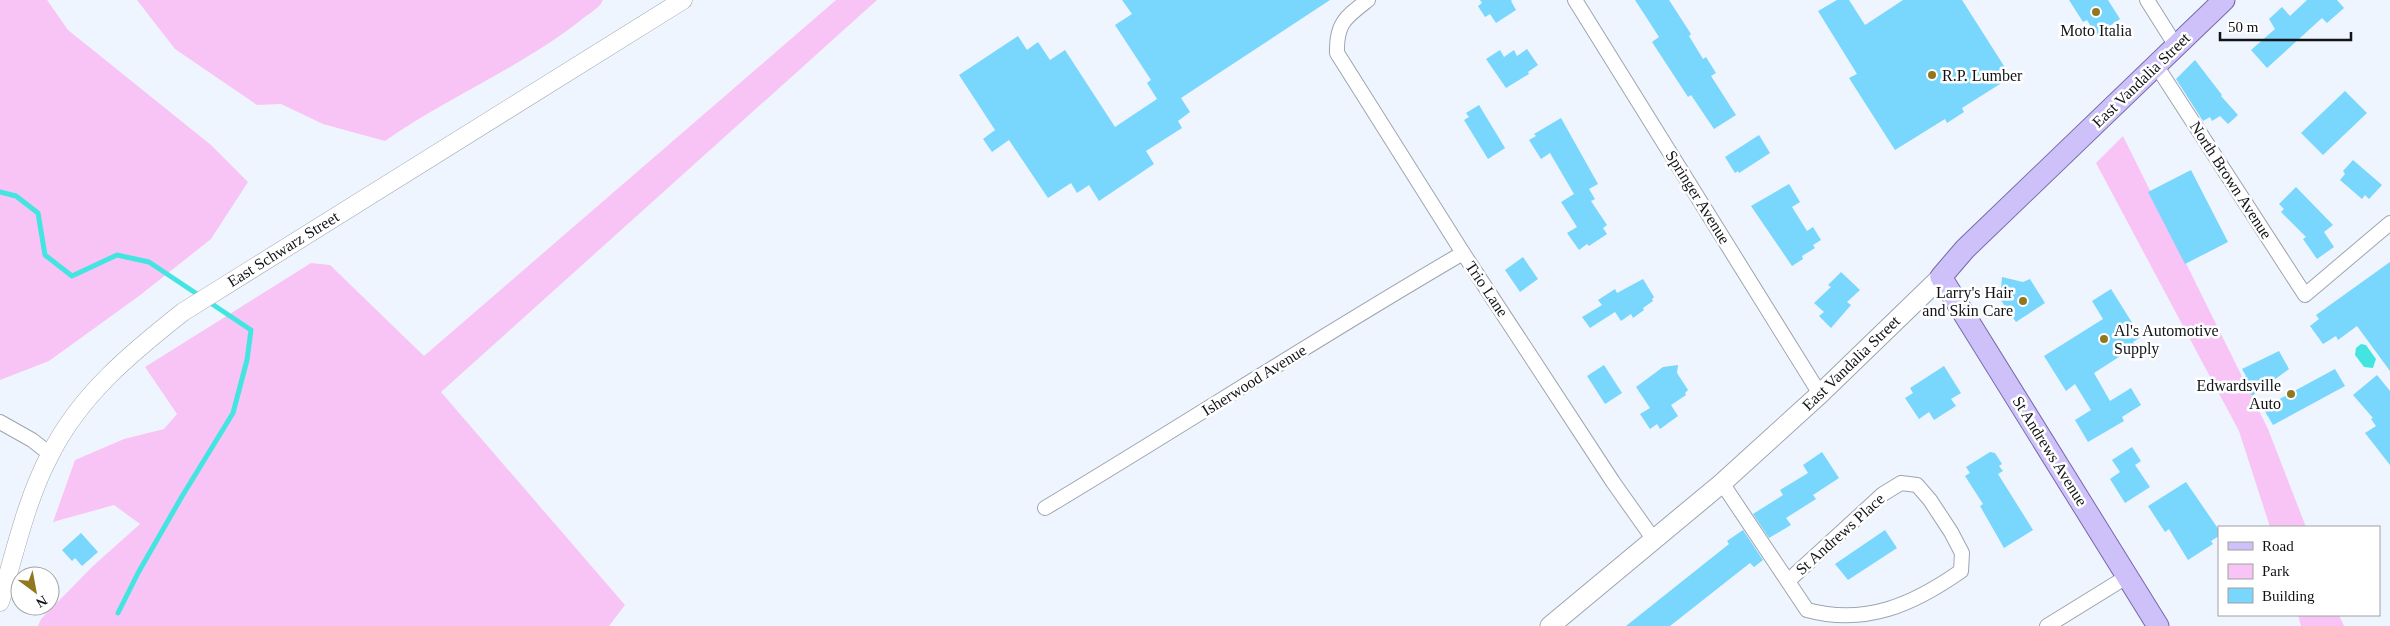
<svg xmlns="http://www.w3.org/2000/svg" width="2390" height="626" font-family="'Times New Roman',serif">
<rect width="100%" height="100%" fill="#eff5fe"/>
<g fill="#f8c4f6">
<polygon points="0,0 47,0 68,30 211,145 248,182 211,239 139,296 49,361 0,380"/>
<path d="M 137,0 L 603,0 C 600,8 588,14 581,20 C 520,68 448,97 385,141 L 323,124 L 281,104 L 257,105 L 175,49 Z"/>
<polygon points="836,0 877,0 441,392 625,605 609,626 38,626 41,619 93,566 140,524 114,505 53,522 75,460 124,439 164,429 177,414 145,367 311,263 330,265 424,356"/>
<polygon points="2123,136 2268,429 2306,527 2270,527 2239,431 2096,163"/>
<polygon points="2298,615 2339,615 2344,626 2301,626"/>
</g>
<polygon fill="#44e5e1" points="2361,344 2366,345 2376,359 2373,368 2364,367 2355,355 2356,348"/>
<g fill="none" stroke-linecap="round" stroke-linejoin="round">
<polyline stroke="#44e5e1" stroke-width="5" points="0,192 16,196 38,213 45,255 72,276 117,255 149,262 251,330 247,360 233,413 181,498 138,573 118,613"/>
</g>
<g fill="#79d6fc">
<polygon points="1122,0 1330,0 1181,98 1190,112 1178,121 1182,128 1146,151 1154,164 1099,201 1089,185 1077,193 1071,183 1048,198 1009,140 992,152 983,139 995,130 959,75 1018,36 1027,50 1038,42 1050,60 1065,50 1115,127 1157,99 1147,83 1151,80 1115,25 1132,14"/>
<polygon points="1480,0 1512,0 1511,1 1516,10 1496,23 1490,14 1485,17 1478,6 1482,3"/>
<polygon points="1635,0 1669,0 1691,34 1689,36 1703,59 1706,57 1716,73 1711,76 1736,115 1714,129 1691,95 1688,97 1652,42 1659,37"/>
<polygon points="1837,0 1849,0 1865,25 1903,0 1962,0 2011,77 1962,108 1964,112 1947,123 1945,119 1895,150 1849,78 1857,74 1818,11"/>
<polygon points="2069,0 2108,0 2120,19 2096,35 2087,20 2083,22"/>
<polygon points="2307,0 2337,0 2344,8 2327,23 2322,18 2267,68 2251,50 2275,29 2269,19 2282,7 2290,16"/>
<polygon points="1527,49 1538,65 1528,72 1529,74 1506,88 1486,59 1500,50 1504,57 1514,50 1517,56"/>
<polygon points="2195,60 2222,95 2221,96 2238,115 2228,124 2220,116 2212,121 2210,117 2203,121 2176,79"/>
<polygon points="2345,91 2367,113 2323,155 2301,133"/>
<polygon points="1479,105 1505,148 1488,159 1464,120 1469,117 1466,113"/>
<polygon points="1561,118 1598,184 1589,189 1595,199 1591,201 1607,225 1603,228 1607,234 1589,246 1587,244 1579,250 1567,233 1577,227 1561,202 1574,194 1550,153 1541,159 1529,140 1536,136 1534,134"/>
<polygon points="1759,135 1770,153 1739,173 1738,171 1735,173 1725,157"/>
<polygon points="2353,160 2382,185 2369,199 2365,195 2362,199 2340,180 2345,174 2343,171"/>
<polygon points="2191,170 2228,242 2185,264 2148,192"/>
<polygon points="1789,184 1800,202 1792,207 1807,231 1813,227 1821,240 1813,245 1815,248 1802,256 1803,259 1792,266 1751,206"/>
<polygon points="2296,187 2333,225 2324,232 2334,247 2317,259 2303,239 2306,237 2281,212 2284,209 2279,204"/>
<polygon points="1523,257 1538,279 1520,292 1505,270"/>
<polygon points="2390,262 2390,371 2357,326 2338,340 2336,336 2323,344 2310,326 2319,319 2316,315"/>
<polygon points="1841,272 1860,290 1847,302 1851,305 1831,328 1819,316 1824,312 1814,303 1831,287 1828,285"/>
<polygon points="2002,277 2023,282 2030,279 2045,303 2016,322 2000,299"/>
<polygon points="1643,279 1654,297 1652,299 1653,301 1643,308 1644,310 1633,318 1631,314 1621,321 1615,312 1590,328 1582,317 1602,305 1598,300 1615,289 1617,293"/>
<polygon points="2111,289 2141,337 2133,342 2136,346 2094,373 2110,401 2131,388 2141,405 2122,417 2124,421 2088,442 2075,420 2091,410 2075,384 2066,391 2044,356 2103,319 2092,301"/>
<polygon points="2279,351 2289,369 2252,396 2242,378 2246,376 2242,369"/>
<polygon points="1604,365 1622,393 1605,404 1587,376"/>
<polygon points="1678,365 1677,373 1688,390 1685,393 1686,395 1671,405 1678,416 1660,429 1657,424 1650,429 1640,414 1650,408 1636,387 1663,367"/>
<polygon points="1944,366 1961,393 1951,399 1956,406 1934,420 1929,412 1919,419 1905,398 1913,393 1910,388"/>
<polygon points="2335,369 2345,386 2273,425 2263,408"/>
<polygon points="2377,375 2390,391 2390,465 2365,433 2376,426 2371,419 2373,418 2353,395"/>
<polygon points="2132,447 2141,461 2135,465 2150,487 2125,503 2110,479 2120,472 2112,460"/>
<polygon points="1822,452 1839,478 1813,495 1816,499 1786,518 1791,525 1769,538 1753,514 1783,495 1780,490 1808,473 1803,465"/>
<polygon points="1990,452 1995,453 2002,464 1999,466 2003,471 1998,474 2033,530 2004,548 1980,506 1983,504 1965,476 1970,473 1966,467"/>
<polygon points="2186,482 2219,530 2219,536 2211,541 2213,544 2188,560 2169,529 2165,532 2148,506"/>
<polygon points="1743,530 1763,560 1754,567 1750,563 1670,626 1626,626 1729,544 1727,541"/>
<polygon points="1885,530 1897,548 1848,580 1835,564"/>
<polygon points="81,533 98,552 82,566 75,558 72,561 62,550"/>
</g>
<g fill="none" stroke-linecap="round" stroke-linejoin="round">
<g stroke="#9ea5b0" stroke-width="16">
<g id="minor">
<path d="M 1368,0 C 1346,17 1336,23 1337,53 L 1463,253 L 1613,482 L 1654,540"/>
<polyline points="1575,0 1820,394"/>
<polyline points="2147,0 2176,46"/>
<polyline points="2156,65 2305,295 2390,223"/>
<polyline points="0,422 32,440 50,454"/>
<path d="M 1722,483 L 1807,610 C 1866,626 1914,604 1961,571 L 1962,553 L 1951,532 L 1930,500 L 1917,485 L 1901,483 L 1883,494 L 1788,581"/>
<path d="M 1045,508 C 1185,424 1322,335 1463,253"/>
<polyline points="2047,626 2128,576"/>
</g>
</g>
<g stroke="#9ea5b0" stroke-width="19">
<path id="tertiary" d="M 0,602 C 15,553 26,500 50,455 C 80,395 131,353 183,312 L 683,0"/>
</g>
<g stroke="#9ea5b0" stroke-width="21">
<polyline id="secondary" points="1550,626 1722,483 1820,394 1941,277"/>
</g>
<g stroke="#7669a8" stroke-width="23">
<polyline id="primary" points="2158,626 1941,277 1965,249 2224,0"/>
</g>
<use href="#minor" stroke="#fff" stroke-width="14"/>
<use href="#tertiary" stroke="#fff" stroke-width="18"/>
<use href="#secondary" stroke="#fff" stroke-width="19"/>
<use href="#primary" stroke="#cec1fa" stroke-width="21"/>
</g>
<g fill="#91771d" stroke="#fff" stroke-width="2">
<circle cx="2096" cy="12" r="5"/>
<circle cx="1932" cy="75" r="5"/>
<circle cx="2023" cy="301" r="5"/>
<circle cx="2104" cy="339" r="5"/>
<circle cx="2291" cy="394" r="5"/>
</g>
<g text-anchor="middle" dominant-baseline="central" stroke-width="5" stroke-linejoin="round" paint-order="stroke">
<g font-size="16" fill="#111317" stroke="#fff" text-anchor="start">
<text x="2096" y="30" text-anchor="middle">Moto Italia</text>
<text x="1942" y="75">R.P. Lumber</text>
<text x="2013" y="292" text-anchor="end">Larry's Hair<tspan x="2013" dy="18">and Skin Care</tspan></text>
<text x="2114" y="330">Al's Automotive<tspan x="2114" dy="18">Supply</tspan></text>
<text x="2281" y="385" text-anchor="end">Edwardsville<tspan x="2281" dy="18">Auto</tspan></text>
</g>
<g font-size="16" fill="#111317" stroke="#fff">
<text transform="translate(2141 80) rotate(-44)">East Vandalia Street</text>
<text transform="translate(2231 180) rotate(57)">North Brown Avenue</text>
<text transform="translate(1698 197) rotate(58)">Springer Avenue</text>
<text transform="translate(283 249) rotate(-32)">East Schwarz Street</text>
<text transform="translate(1487 289) rotate(56)">Trio Lane</text>
<text transform="translate(1851 363) rotate(-44)">East Vandalia Street</text>
<text transform="translate(1254 380) rotate(-32)">Isherwood Avenue</text>
<text transform="translate(2050 451) rotate(58)">St Andrews Avenue</text>
<text transform="translate(1840 534) rotate(-42)">St Andrews Place</text>
</g>
</g>
<rect x="2218" y="526" width="162" height="90" fill="#ffffff" stroke="#a0a1a2"/>
<rect x="2228" y="542" width="25" height="8" fill="#cec1fa" stroke="#a0a1a2"/>
<text x="2262" y="551" font-size="15" fill="#111317">Road</text>
<rect x="2228" y="564" width="25" height="15" fill="#f8c4f6" stroke="#a0a1a2"/>
<text x="2262" y="576" font-size="15" fill="#111317">Park</text>
<rect x="2228" y="588" width="25" height="15" fill="#79d6fc" stroke="#a0a1a2"/>
<text x="2262" y="601" font-size="15" fill="#111317">Building</text>
<g transform="translate(35 591) rotate(148)"><circle r="24" fill="#ffffff" stroke="#a0a1a2"/>
<path d="M0-4L9 19L0 12L-9 19Z" fill="#91771d"/>
<text y="-8" font-size="14" font-weight="bold" text-anchor="middle" fill="#111317">N</text>
</g>
<path d="M2220 32v8h131v-8" fill="none" stroke="#111317" stroke-width="2.5"/>
<text x="2228" y="32" font-size="15" fill="#111317" stroke="#ffffff" stroke-width="4" paint-order="stroke">50 m</text>
</svg>
